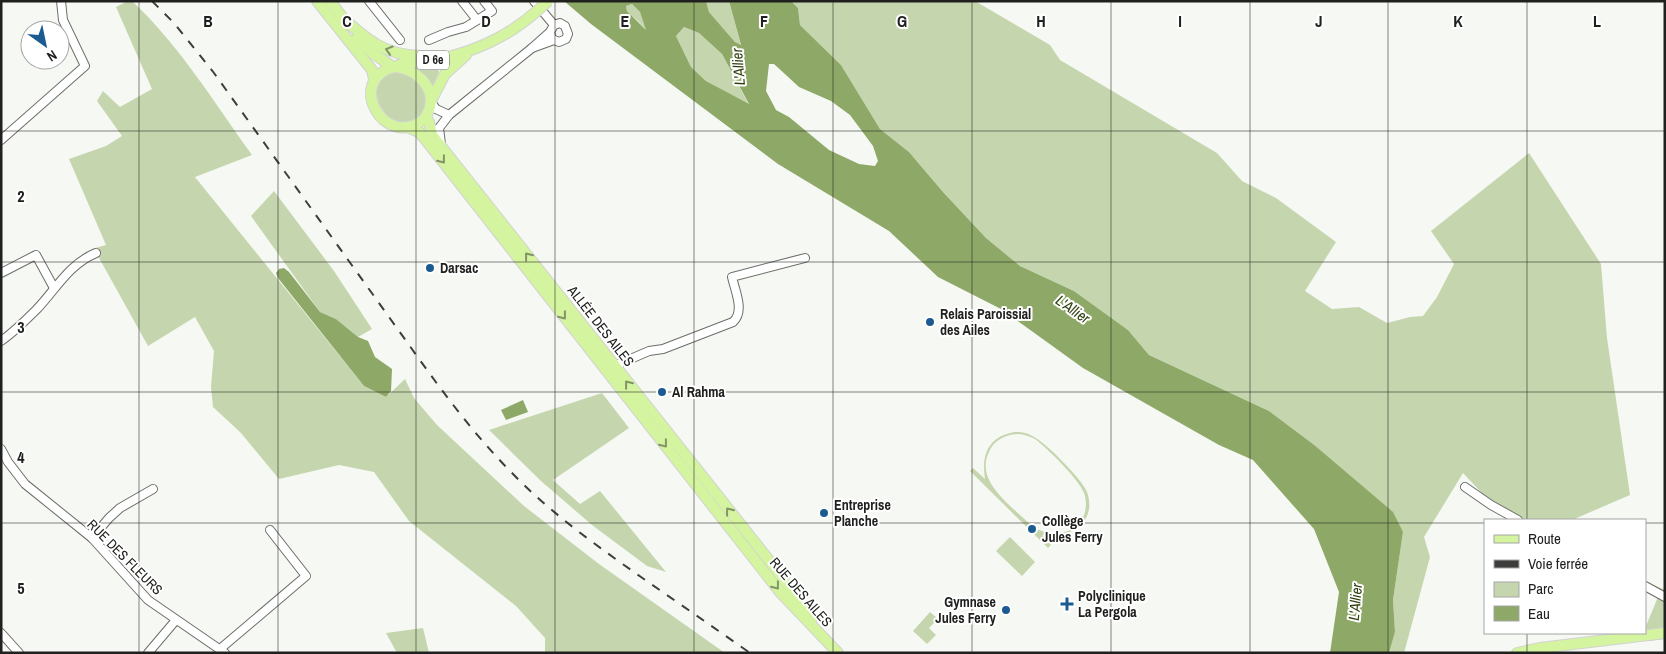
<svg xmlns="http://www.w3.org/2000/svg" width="1666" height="654" font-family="'Archivo Narrow',sans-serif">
<rect width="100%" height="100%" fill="#f6f8f3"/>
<g fill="#c5d6ae" fill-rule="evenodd">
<path d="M 128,1 L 132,1 C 179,45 214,102 252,155 L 195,177 L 364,386 L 386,397 L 405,379 L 414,398 L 437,425 L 524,506 L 599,564 L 725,653 L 545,653 L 545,638 L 516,606 L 409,521 L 374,472 L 339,465 L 279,479 L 241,433 L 213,407 L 211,387 L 214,351 L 195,317 L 148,346 L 98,256 L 95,248 L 106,245 L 69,159 L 106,146 L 122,136 L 97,101 L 103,91 L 120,107 L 152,89 L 116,7 Z"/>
<polygon points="706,1 729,1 741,46 735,42 709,12"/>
<polygon points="791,1 975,1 1050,45 1060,60 1217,153 1242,181 1276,198 1336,242 1305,291 1332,309 1359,307 1387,323 1410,317 1423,316 1437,297 1454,264 1431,231 1529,153 1601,264 1607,338 1630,495 1572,520 1507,520 1463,473 1424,537 1430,557 1404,653 1389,653 1395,632 1393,600 1403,532 1313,444 1269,411 1149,355 1128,330 1074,291 1020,266 986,238 943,192 909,152 880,129 841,65 800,25 798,8"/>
<polygon points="632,4 640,12 647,31 639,22 627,11 626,6"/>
<polygon points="684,27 699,33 722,54 749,105 706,81 691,67 676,36"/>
<polygon points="409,65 437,66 439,72 432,89"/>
<path d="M 394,71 C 397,72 402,72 405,73 C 420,78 433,98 422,113 C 405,136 375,114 377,90 C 377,86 378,82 381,79 C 383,76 390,74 394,71 Z"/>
<polygon points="274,191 334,271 372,329 358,337 336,319 320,312 251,216"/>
<polygon points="602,393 629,428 553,480 580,504 600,491 666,572 647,566 592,525 541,481 489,430"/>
<path d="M 1015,432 C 1022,432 1028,433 1034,437 C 1046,443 1082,479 1087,492 C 1098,523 1068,540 1042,535 L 1051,545 L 1048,548 L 970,471 L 973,468 L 985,479 C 981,454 989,436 1015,432 ZM 1017,434 C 1023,434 1029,436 1035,439 C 1046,447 1083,483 1085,496 C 1092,529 1057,543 1032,526 C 1013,507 974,482 989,452 C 994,440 1005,435 1017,434 Z"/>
<polygon points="1010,537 1035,562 1022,576 996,551"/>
<polygon points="1645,581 1665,590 1665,639 1649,641 1646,626 1658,597 1645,590"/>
<polygon points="930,612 938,619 929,628 936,635 927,644 913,631"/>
<polygon points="423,628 429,653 397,653 386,633"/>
</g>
<g fill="#8ea867" fill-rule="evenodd">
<path d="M 564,1 L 706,1 L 709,12 L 735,42 L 741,45 L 729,1 L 791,1 L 798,8 L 800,25 L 841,65 L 880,129 L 909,152 L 943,192 L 986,238 L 1020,266 L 1074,291 L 1128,330 L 1149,355 L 1269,411 L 1313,444 L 1393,512 L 1403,532 L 1393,600 L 1395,632 L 1389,653 L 1330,653 L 1339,592 L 1314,529 L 1253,460 L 1219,445 L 1083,368 L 1001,309 L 938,277 L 889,231 L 778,164 L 591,24 ZM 632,4 L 640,12 L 646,30 L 627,11 L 626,6 ZM 684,27 L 699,33 L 722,54 L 749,104 L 706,81 L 691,67 L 676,36 ZM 769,64 L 774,64 L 799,87 L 831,101 L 850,115 L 873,146 L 878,161 L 875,166 L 859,164 L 829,150 L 789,117 L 776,110 L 766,91 Z"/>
<polygon points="284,268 289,272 320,312 336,319 358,337 368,341 375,357 392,369 391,391 386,397 364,386 278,278 276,273 279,269"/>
<polygon points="523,400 528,412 506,420 501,410"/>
</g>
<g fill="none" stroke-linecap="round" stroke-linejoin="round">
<g stroke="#6c6e6a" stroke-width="10">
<g id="minor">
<polyline points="369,1 400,40"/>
<polyline points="462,1 477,20"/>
<polyline points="534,1 554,25"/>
<polyline points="429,40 448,32 466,27 492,11 484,1"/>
<polyline points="532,48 554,40"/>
<polyline points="431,102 436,109 449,115"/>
<polyline points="1,140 85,66 63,20 61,1"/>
<polyline points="441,144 439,128 449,115 532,48 550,32 554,25 560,23 565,26 568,34 566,39 559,42 552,39 550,32"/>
<polyline points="1,273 36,255 54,288"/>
<path d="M 1,341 C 14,332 26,320 37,309 C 56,289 69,264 96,253"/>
<path d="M 612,367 L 649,351 L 663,349 L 733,322 C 745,311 735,291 732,277 L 805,258"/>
<polyline points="1,449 8,462 25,484 92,538 148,600 225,653"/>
<polyline points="1465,487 1491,505 1518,520"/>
<polyline points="92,538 109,518 120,508 153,489"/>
<polyline points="1645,586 1665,597"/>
<polyline points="1,633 19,653"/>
<polyline points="220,649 306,576 270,530"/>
<polyline points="148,653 176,620"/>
</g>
</g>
<g stroke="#d2d3d2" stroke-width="12">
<g id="major">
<polyline points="317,1 372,70 374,79"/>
<polyline points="330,1 346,22"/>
<path d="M 343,18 C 367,40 385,55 420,56"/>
<polyline points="357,38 371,52 393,67"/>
<path d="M 394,67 C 414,68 435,85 430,107 C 428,112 427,117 423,120 C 384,150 345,80 394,67 Z"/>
<path d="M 395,67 C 410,59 425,63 440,59 C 477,51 509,36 537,11"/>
<polyline points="431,101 445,74 466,55"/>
<polyline points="426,117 429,122 432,135 772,564 812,618"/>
<polyline points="407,127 419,132 425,139 780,592 838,653"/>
<polyline points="1517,653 1540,648 1665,633"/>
</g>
</g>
<use href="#minor" stroke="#fff" stroke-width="8"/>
<use href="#major" stroke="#d4f4a0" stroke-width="10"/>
<path stroke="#3d3e3c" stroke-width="2" stroke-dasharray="9 9" stroke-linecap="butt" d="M 152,1 L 174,23 L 214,73 L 427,370 C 454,407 482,443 514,475 C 552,514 597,546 641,577 C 677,602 713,627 750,653"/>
<g stroke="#d2d3d2" stroke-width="12" stroke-linecap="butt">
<polyline id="major-bridge" points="537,11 548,1"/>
</g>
<use href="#major-bridge" stroke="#d4f4a0" stroke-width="10"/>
</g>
<defs><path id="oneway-chevron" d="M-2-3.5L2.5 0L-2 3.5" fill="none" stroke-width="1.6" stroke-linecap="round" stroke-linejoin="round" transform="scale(1.25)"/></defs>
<g stroke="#839566">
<use href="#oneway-chevron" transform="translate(389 50) rotate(-163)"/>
<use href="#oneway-chevron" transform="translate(442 160) rotate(52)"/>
<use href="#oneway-chevron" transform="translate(528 256) rotate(-128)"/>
<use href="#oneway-chevron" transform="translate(563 316) rotate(52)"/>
<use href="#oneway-chevron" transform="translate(628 384) rotate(-128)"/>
<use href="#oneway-chevron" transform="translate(664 444) rotate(52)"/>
<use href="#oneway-chevron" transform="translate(729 511) rotate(-128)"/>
<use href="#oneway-chevron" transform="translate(776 586) rotate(52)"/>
</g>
<path fill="none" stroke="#20211f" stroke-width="1" stroke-opacity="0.55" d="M 139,1 L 139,653M 278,1 L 278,653M 416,1 L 416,653M 555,1 L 555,653M 694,1 L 694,653M 833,1 L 833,653M 972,1 L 972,653M 1111,1 L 1111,653M 1250,1 L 1250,653M 1388,1 L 1388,653M 1527,1 L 1527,520M 1,131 L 1665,131M 1,262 L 1665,262M 1,392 L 1665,392M 1,523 L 1485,523M 1645,523 L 1665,523M 1527,633 L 1527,653"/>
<g fill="#1c5b91" stroke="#fff" stroke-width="2">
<circle cx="430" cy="268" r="5"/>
<circle cx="930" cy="322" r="5"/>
<circle cx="662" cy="392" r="5"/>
<circle cx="824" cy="513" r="5"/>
<circle cx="1032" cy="529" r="5"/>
<path d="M1064.5 596.5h5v5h5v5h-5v5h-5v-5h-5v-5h5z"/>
<circle cx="1006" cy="610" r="5"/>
</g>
<g text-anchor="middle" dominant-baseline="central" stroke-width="4" stroke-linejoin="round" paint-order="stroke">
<rect fill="#fff" stroke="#636462" stroke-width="1" x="417" y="50.5" width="32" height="19" rx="4"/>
<g font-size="12" font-weight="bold" fill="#20211f">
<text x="433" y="60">D 6e</text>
</g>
<g font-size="14" font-weight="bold" fill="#20211f" stroke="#fff" text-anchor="start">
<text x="440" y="268">Darsac</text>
<text x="940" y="314">Relais Paroissial<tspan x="940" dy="16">des Ailes</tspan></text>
<text x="672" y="392">Al Rahma</text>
<text x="834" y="505">Entreprise<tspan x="834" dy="16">Planche</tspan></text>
<text x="1042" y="521">Collège<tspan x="1042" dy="16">Jules Ferry</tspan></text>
<text x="1078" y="596">Polyclinique<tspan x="1078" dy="16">La Pergola</tspan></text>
<text x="996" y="602" text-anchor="end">Gymnase<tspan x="996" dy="16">Jules Ferry</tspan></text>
</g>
<g font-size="14" fill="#20211f" stroke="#fff">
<text transform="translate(601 326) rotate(52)">ALLÉE DES AILES</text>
<text transform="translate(125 557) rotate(45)">RUE DES FLEURS</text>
<text transform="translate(801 592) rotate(49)">RUE DES AILES</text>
</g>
<g font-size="15" font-style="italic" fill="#2e3f0e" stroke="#fff">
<text transform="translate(738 67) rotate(-95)">L'Allier</text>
<text transform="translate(1073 309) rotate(35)">L'Allier</text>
<text transform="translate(1355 602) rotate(-85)">L'Allier</text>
</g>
</g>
<g font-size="16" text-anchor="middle" font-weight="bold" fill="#20211f" stroke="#fff" stroke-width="4" stroke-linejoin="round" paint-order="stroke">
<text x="208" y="27">B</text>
<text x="347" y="27">C</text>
<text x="486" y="27">D</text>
<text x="625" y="27">E</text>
<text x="764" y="27">F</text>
<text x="902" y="27">G</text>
<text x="1041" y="27">H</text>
<text x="1180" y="27">I</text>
<text x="1319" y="27">J</text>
<text x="1458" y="27">K</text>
<text x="1597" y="27">L</text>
<text x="21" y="202">2</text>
<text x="21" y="333">3</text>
<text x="21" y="463">4</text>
<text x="21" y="594">5</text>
</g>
<rect width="1666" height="654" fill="none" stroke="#20211f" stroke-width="5"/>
<rect x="1484" y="519" width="162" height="115" fill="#ffffff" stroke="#a6a6a5"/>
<rect x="1494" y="535" width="25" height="8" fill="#d4f4a0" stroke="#a6a6a5"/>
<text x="1528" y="544" font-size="15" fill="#20211f">Route</text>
<rect x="1494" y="560" width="25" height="8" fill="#3d3e3c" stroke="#a6a6a5"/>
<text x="1528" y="569" font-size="15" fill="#20211f">Voie ferrée</text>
<rect x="1494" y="582" width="25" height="15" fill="#c5d6ae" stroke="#a6a6a5"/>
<text x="1528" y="594" font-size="15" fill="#20211f">Parc</text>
<rect x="1494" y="606" width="25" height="15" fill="#8ea867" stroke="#a6a6a5"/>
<text x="1528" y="619" font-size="15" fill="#20211f">Eau</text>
<g transform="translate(45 45) rotate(147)"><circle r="24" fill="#ffffff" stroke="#a6a6a5"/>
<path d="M0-4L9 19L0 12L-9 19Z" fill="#1c5b91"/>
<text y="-8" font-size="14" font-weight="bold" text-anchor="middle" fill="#20211f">N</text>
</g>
</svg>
